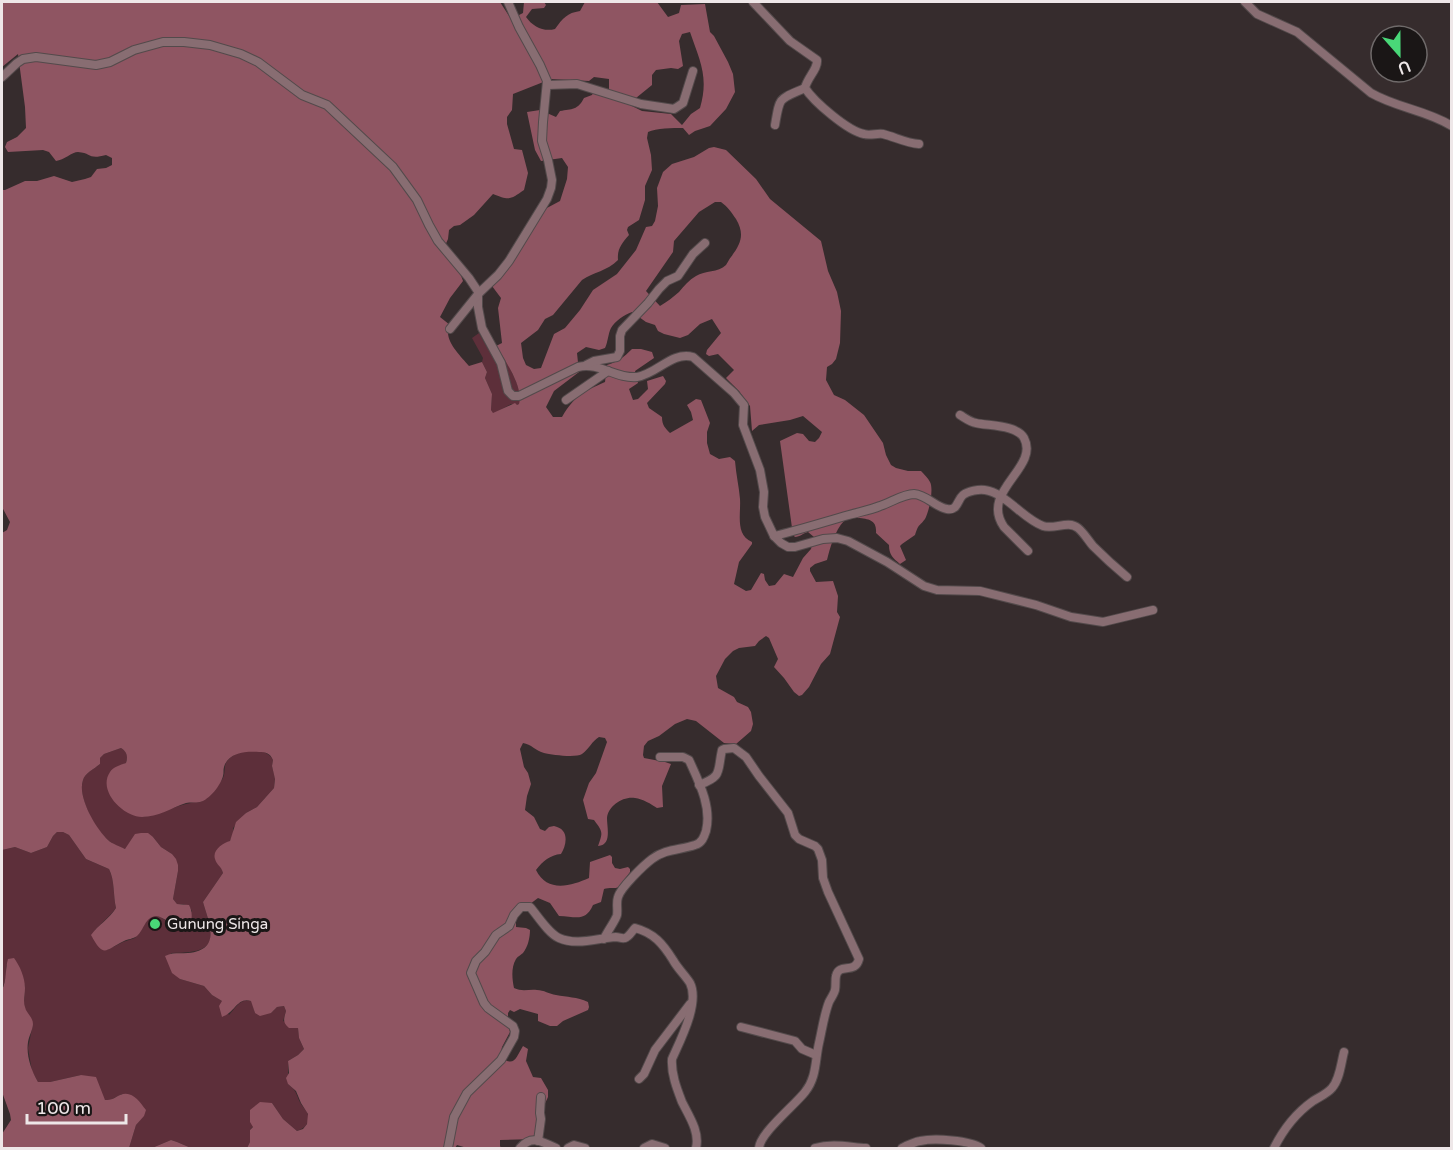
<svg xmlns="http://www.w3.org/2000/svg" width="1453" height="1150" font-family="'Varela Round',sans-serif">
<rect width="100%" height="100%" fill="#362c2d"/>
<g fill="#5d2f3a">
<path d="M 479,333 L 488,349 L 496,346 C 505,360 524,388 520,404 L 517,405 L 511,404 L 493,414 L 491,410 L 492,394 L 485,378 L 487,372 L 482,362 L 483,358 L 472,338 Z"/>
<path d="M 121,748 C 127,752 128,755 126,763 C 117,767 111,769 108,778 L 143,817 C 163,814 180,802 201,802 C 206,797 220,784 223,778 C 226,772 223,765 228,760 C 238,749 266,746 273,760 L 272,766 L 275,778 L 274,788 L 257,807 L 246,813 L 233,828 L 233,834 L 230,841 L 217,863 L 221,867 L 223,873 L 203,902 C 215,941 218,953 171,953 L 180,979 L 204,986 L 212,995 L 222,1001 L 229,1015 C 236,1007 240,998 252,1001 L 255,1013 L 271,1013 L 277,1007 L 284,1006 L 286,1011 L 283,1021 L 298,1027 L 299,1038 L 304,1049 L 298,1055 L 288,1061 L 288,1084 C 298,1092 295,1093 301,1104 C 303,1107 305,1109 307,1112 C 311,1121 306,1128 297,1131 L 283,1119 L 272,1103 L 250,1130 L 250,1142 L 247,1148 L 191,1148 L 177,1142 L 171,1140 L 152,1148 L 129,1148 L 136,1125 L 143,1116 L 122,1094 L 110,1100 L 105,1100 L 81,1075 L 50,1082 L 38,1082 L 32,1071 L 28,1048 L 33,1024 L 25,1009 L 24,1003 L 25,985 L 6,965 L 6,977 L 2,990 L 2,850 L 15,847 L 31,853 L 47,847 L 53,836 L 57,832 L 63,832 L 69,835 L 86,859 L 109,869 C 115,881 113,895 116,908 L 112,913 L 95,930 L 107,950 L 123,942 L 135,938 L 148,919 L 153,916 L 159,916 L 178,929 L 192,911 L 189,906 L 183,904 L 177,904 L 173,899 L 178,871 L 172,854 L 161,847 L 153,837 L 125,849 C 120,847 112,844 108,840 C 96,830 77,797 83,780 C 85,773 94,769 100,764 L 100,758 L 104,754 Z"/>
</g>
<g fill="#8f5562" fill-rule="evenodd">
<path d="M 2,2 L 500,2 L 511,19 L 523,13 L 524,2 L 544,2 L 546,5 L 544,8 L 532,9 L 526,17 C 533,27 544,32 555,29 C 563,18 567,13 580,11 L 585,2 L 657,2 L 668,17 L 679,13 L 681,5 L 705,4 L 710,32 L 714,36 L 728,62 L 733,74 L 735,92 L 726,109 L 710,126 L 695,131 L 689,135 L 683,128 C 673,128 656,128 648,132 L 647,138 L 651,155 L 652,170 L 645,186 L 645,200 L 639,220 L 628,227 L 627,230 L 629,235 C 622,243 617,249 618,260 C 607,271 594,272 582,280 L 553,315 L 545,319 L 538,330 L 521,343 L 523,358 L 526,365 L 534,369 L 541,368 L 554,334 L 565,328 L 580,310 L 593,290 L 617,274 L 636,250 L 646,227 L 652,226 L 655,221 L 658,206 L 657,188 L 663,172 L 672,164 L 694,157 L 709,148 L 714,147 L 726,150 L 756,179 L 770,199 L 821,241 L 828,271 L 837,292 L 841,311 L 840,343 L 836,359 L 832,364 L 827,367 L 826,380 L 834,395 L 845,400 L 864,415 L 883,443 L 886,455 L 891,465 L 896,468 L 908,471 L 921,471 C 924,474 928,478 930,482 C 934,489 929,512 925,519 C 919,527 919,523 915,535 L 902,544 L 900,546 L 906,560 L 900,564 C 893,558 889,555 889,545 L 876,533 C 877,520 869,519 858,518 C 853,518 848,517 844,521 C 835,530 830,548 827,560 L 815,564 L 810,568 L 810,571 L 816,582 L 833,581 L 838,596 L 837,612 L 840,617 L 830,654 L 821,664 L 809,687 L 802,695 L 799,696 L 794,692 L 784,678 L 774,667 L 778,659 L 769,638 L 766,636 L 759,641 L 755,646 L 739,648 L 733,651 L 725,659 L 716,676 L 718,688 L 734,697 L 737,702 L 748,707 L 751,712 L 753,724 L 751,731 L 736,744 L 724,743 L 696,721 L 687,719 L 675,724 L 659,736 L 648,741 L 644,746 L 643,755 L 644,758 L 665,762 L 671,764 L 662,786 L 663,807 L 657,808 C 651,804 643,799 635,798 C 623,796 608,806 607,818 C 607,828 612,845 598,846 C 603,832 603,832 594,820 L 588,819 L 583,800 L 589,783 L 596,773 L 607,742 L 605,738 L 599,737 C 592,741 589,749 582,754 C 576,758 552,755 544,753 C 536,751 531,744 523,743 L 520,749 L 524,767 L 528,773 L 531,784 L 527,796 L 525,810 L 534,817 L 540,829 L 545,831 L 549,827 L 554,826 C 557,827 561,828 563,831 C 568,837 565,848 561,854 C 550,855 543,861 536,870 C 547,893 571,886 589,878 L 590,862 L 610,855 L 612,857 L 612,863 L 615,868 L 620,869 L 628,867 L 630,869 L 630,872 L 619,887 C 615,889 609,887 604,889 L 601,902 L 593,905 C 585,923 575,916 559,916 L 550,903 L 538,898 L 530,904 L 520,904 L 516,920 L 516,927 L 526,928 L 530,930 C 530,937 528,947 523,953 C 521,955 518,956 516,959 C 511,967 512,979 514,988 C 522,992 529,989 537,990 C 544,990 549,994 556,995 C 567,997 577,997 588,1002 L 589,1007 L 588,1010 L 563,1021 L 557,1026 L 550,1026 L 538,1021 L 538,1014 L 520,1009 L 514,1012 L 510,1010 L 508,1013 L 508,1025 L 510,1032 L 502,1047 L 500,1057 C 515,1068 516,1057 523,1046 L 528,1049 L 526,1061 L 533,1077 L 541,1078 L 548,1090 L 548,1097 L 542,1110 L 536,1139 L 500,1140 L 500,1146 L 501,1148 L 467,1148 L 457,1145 L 455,1148 L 247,1148 L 250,1142 L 250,1130 L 253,1127 L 250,1122 L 250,1110 L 260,1102 L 272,1103 L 283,1119 L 297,1131 L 303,1129 L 307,1124 L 308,1114 L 301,1103 L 296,1091 L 288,1084 L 286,1078 L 289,1073 L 288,1061 L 298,1055 L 304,1049 L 299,1038 L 298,1028 L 289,1028 C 282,1022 284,1019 286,1011 L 284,1006 L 277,1007 L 271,1013 L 260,1016 L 255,1013 L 251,1001 C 237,997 235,1013 222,1017 L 219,1006 L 222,1001 L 212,995 L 204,986 L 180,979 L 172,973 L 165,956 C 173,952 179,954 188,953 C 222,950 209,923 203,902 L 223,873 C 221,865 217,866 215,859 C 212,850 223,843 230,841 L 236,822 L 246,813 L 257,807 L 274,788 L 275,779 L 272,766 L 273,760 C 270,753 266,752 259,752 C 247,751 228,752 224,767 C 223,770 224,773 223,776 C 221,785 209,800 200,802 C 195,803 190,802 186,803 C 171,808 158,817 142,817 C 124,817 97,791 110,772 C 113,767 120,765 126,763 C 128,756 127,752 121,748 L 104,754 L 100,758 L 100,764 C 94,769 85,773 83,780 C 77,797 96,829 108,840 C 112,844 120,846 125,849 L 135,834 L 141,833 L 148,833 L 153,837 L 161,847 L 172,854 L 176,859 L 178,865 L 178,871 L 173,899 L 177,904 L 189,905 C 194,914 192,925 184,932 C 176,928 163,916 156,916 C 145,917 144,930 137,936 C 133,939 128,939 124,941 C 105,950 104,959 91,935 C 98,925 109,919 116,908 C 113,895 115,881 109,869 L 86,859 L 69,835 L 63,832 L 57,832 L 53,836 L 47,847 L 31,853 L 15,847 L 2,850 L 2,533 L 7,530 L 10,522 L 2,507 L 2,190 L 5,190 L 25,181 L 37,181 L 54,176 L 72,182 L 85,179 L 91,177 L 97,169 L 106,168 L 112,165 L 112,158 L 106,155 C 88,160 92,153 78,152 C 72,152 64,160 56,161 L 49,152 L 43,150 L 8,152 L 5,147 L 7,142 L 17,137 L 26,128 L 25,107 L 18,54 L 2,67 ZM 690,32 C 700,61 709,77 700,108 L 691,114 L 682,125 L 671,114 L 642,111 L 632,106 L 636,98 L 652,85 L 652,75 L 656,70 L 671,68 L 678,69 L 683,66 L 679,41 L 682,34 ZM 594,77 L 609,79 L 609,90 L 595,89 L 592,95 L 584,98 C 578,110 572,109 560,111 L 556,117 L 540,110 L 527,112 L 535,150 L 541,161 L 562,158 L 568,167 L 567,179 L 560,201 L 545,209 L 509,266 L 492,286 L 501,298 L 498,308 L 502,343 L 496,346 C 505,360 524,388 519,404 L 517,405 L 515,403 L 493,413 L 491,410 L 492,394 L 485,378 L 487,372 L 482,362 L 469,366 C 460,355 442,339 450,325 L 440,317 L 450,298 L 463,281 L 460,273 L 444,248 L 448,239 L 449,230 L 454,226 L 460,225 L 474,215 L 493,194 C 510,201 511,199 524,190 L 528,173 L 522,150 L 514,149 L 507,124 L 507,117 L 512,110 L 513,94 L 551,79 L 589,81 ZM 715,202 L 721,202 C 728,207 731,212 736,219 C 745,234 741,244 731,257 C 729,259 728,262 726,265 C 718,273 705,270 696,276 C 689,280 684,286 679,292 C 673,297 667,302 660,306 L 646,291 L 673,252 L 674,241 L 699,212 ZM 632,312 L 646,322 L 655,325 L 658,331 L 664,334 L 680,338 L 688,335 L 700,324 L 712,319 L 721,333 L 707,350 L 706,354 L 709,356 L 718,354 L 734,370 L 726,378 L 739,391 L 750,406 L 752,431 L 759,425 L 790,420 L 803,416 L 822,432 L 819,438 L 815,442 L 809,441 L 803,434 L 797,433 L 780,441 L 793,535 L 795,537 C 800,537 803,533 808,532 L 814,537 L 811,549 L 803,558 L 793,577 L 784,574 L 775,585 L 769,586 L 765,580 L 764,574 L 761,573 L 751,590 L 746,591 L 734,584 L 739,562 L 752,544 L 752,542 C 735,535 741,514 740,499 C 739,487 736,474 735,461 L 730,457 L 719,459 L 710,454 L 707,443 L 707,432 L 710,423 L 701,400 L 696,399 L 687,405 L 691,412 L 693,420 L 670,433 C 665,428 662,425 662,417 L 649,408 L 647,403 L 665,384 L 666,381 L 663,376 L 647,381 L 648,389 L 638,399 L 633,400 L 629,389 L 638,383 L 635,371 L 654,358 L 652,352 L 641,349 L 632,349 C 624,357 618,362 607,365 L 605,382 C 583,392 575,395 562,417 L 553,417 L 546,407 L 554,391 L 579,372 L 577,353 L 586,347 L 599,350 L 605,348 C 608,342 608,334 611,328 C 615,321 624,315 632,312 Z"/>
<path d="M 14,958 C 20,966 25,978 25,988 C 25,995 23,1001 25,1007 C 26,1013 33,1017 33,1024 C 33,1029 29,1036 28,1042 C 26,1055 31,1070 38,1082 L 50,1082 L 81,1075 L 96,1077 L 105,1100 C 112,1100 114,1098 120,1095 C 132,1090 139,1101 146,1110 L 144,1116 L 136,1125 L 129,1148 L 2,1148 L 2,1134 L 11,1120 L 10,1114 L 2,1092 L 2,990 C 7,980 5,969 8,959 Z"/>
<polygon points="171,1140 177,1142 191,1148 152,1148"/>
</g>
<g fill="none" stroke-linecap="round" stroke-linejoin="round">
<g stroke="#534a4b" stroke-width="10">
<g id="minor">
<path d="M 753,2 L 790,41 L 817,60 C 818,69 807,78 805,88 C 814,102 848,131 864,134 C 870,136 877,133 883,134 C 895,137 906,143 919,144"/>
<path d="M 1245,2 L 1257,14 L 1297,32 L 1371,93 C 1397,108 1426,110 1452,126"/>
<polyline points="2,77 17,63 23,59 36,57 96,65 110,62 134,50 163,42 184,42 210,45 241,54 258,62 302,95 327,105 393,167 417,200 429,225 438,241 469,278 479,293"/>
<polyline points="548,85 577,84 641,104 674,109 683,103 693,71"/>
<path d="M 775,125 C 780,96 778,100 805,88"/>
<path d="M 478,295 L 478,307 L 482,328 L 501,363 L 508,391 L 513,396 L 519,396 L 578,367 C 600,362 616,379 637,377 C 657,374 672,351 693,357 L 734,393 L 744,405 L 743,425 L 760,470 L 764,492 L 763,507 L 765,517 L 774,536 L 781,543 L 788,547 L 795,547 L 823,539 L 837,538 L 848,541 L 887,562 L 924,586 L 937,590 L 980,591 L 1036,605 L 1071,617 L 1103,622 L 1153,610"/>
<polyline points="450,329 479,293 498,275 509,261 547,199 551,188 552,180 548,160 542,141 543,122 547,81 540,65 519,27 508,2"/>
<polyline points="586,365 594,361 617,357 620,351 620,336 622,330 648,303 659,289 667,281 678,276 693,254 705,243"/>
<polyline points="566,400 608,371"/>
<path d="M 960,415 C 965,418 970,422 976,423 C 989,426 1017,425 1024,438 C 1040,468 979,491 1004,527 L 1028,551"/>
<path d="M 774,536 C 799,530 824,522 849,515 C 859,512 870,510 880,506 C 890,503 903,494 914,494 C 927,495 935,507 947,509 C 958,511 957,500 963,495 C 968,491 979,489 985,490 C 1006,493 1023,519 1043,526 C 1054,530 1068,520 1078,528 C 1084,533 1088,540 1093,546 C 1104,557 1115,567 1127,577"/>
<path d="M 699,785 C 723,776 717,772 722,750 L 724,749 L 734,748 L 746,757 L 759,776 L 788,813 L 795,835 L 799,839 L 815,846 L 818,849 L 822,860 L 823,878 L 828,892 L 859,959 C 855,975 839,962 836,976 C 835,980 836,985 835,990 C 834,994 831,998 829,1002 C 824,1015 822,1030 819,1043 C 815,1060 817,1077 805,1092 C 795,1105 760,1133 759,1148"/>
<path d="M 604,939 C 606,933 616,920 617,915 C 618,909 616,903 618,897 C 621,887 644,865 652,859 C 665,849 680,850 695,845 C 702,843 704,837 706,831 C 712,807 699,782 689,760 L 683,757 L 660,757"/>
<polyline points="741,1027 795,1041 802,1049 816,1055"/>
<polyline points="639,1079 644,1074 655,1050 690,1004"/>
<polyline points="538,1141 541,1119 540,1113 541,1097"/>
<path d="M 448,1148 L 454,1117 L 467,1093 L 501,1060 L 514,1037 L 515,1031 L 513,1026 L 488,1008 L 484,1003 L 471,973 L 476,961 L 485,952 L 496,935 L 509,926 L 514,915 L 521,907 L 530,907 C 538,916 548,933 559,938 C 577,946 597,938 616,937 C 619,937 622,939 625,938 C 629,937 632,931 635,928 C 654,933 663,944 673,960 C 678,969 685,975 690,983 C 700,1003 680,1041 672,1059 C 671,1074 677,1089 682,1102 C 689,1116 700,1132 696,1148"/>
<path d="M 520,1148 C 532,1134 542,1142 556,1148"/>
<polyline points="568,1148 574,1145 585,1148"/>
<polyline points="644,1148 652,1144 665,1148"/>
<path d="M 815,1148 C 832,1143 849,1147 866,1148"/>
<path d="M 902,1148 C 908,1145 914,1142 920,1141 C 934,1138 970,1140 981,1148"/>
<path d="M 1274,1148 C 1283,1130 1296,1113 1313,1101 C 1319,1097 1327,1094 1332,1088 C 1340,1079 1341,1063 1344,1052"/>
</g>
</g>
<use href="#minor" stroke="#886d72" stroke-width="8"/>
</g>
<circle fill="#49d778" stroke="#1a1616" stroke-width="2" cx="155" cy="924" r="6"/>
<g text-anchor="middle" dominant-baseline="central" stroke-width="6" stroke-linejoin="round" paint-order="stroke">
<g font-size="15" fill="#eee7e8" stroke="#1a1616" text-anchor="start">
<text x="167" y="924">Gunung Singa</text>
</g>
</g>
<rect width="1453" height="1150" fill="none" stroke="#eee7e8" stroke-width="6"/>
<g transform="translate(1399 54) rotate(159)"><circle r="28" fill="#1a1616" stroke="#6f6a6a" stroke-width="1.5"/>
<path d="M0-4.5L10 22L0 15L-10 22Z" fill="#49d778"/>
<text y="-9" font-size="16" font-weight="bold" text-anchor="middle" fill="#eee7e8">U</text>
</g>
<path d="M27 1114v9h99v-9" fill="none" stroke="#eee7e8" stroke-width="3"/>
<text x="36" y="1114" font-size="18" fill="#eee7e8" stroke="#1a1616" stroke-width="4.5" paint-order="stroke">100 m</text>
</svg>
